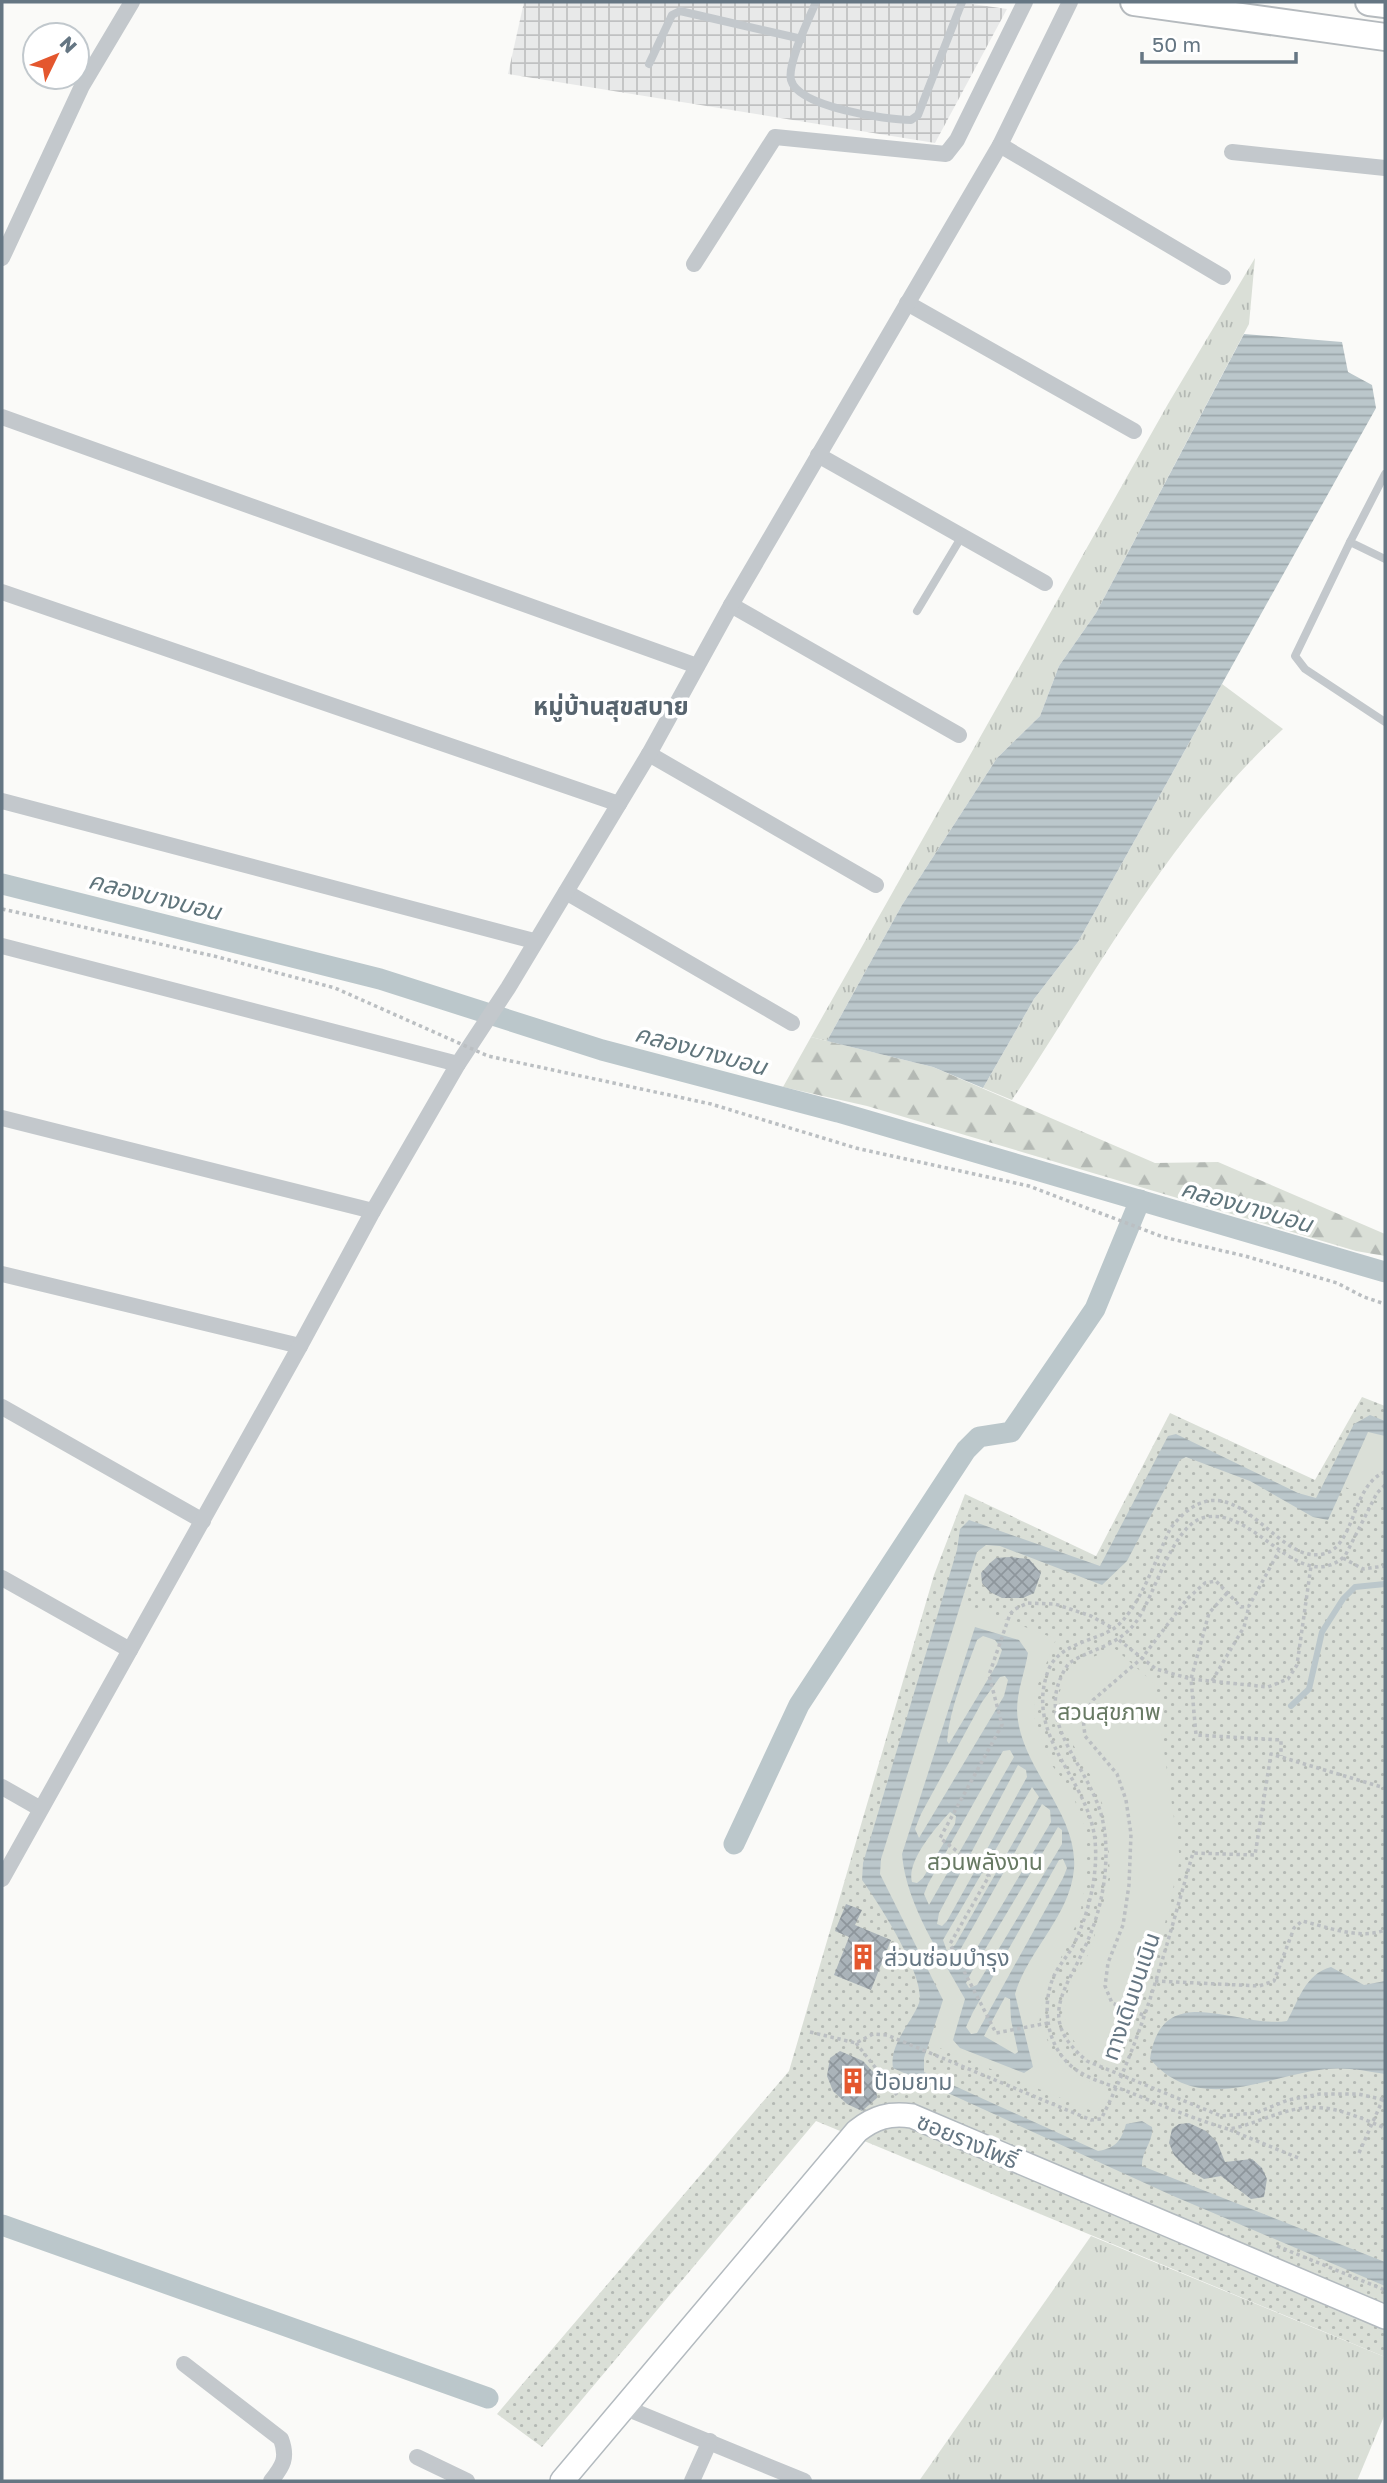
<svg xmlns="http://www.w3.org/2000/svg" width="1387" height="2483" font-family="'Golos Text','Noto Sans Thai',sans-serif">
<defs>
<pattern id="industrial-grid" width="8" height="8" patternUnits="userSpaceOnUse" patternTransform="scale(1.75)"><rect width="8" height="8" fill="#e8e9e9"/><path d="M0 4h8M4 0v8" fill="none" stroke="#c0c1c2"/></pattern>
<pattern id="grass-tufts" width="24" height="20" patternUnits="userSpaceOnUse" patternTransform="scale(1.75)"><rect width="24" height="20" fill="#dadfd7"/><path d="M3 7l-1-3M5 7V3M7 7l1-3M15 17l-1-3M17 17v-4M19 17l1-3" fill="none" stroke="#b4b9b4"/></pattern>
<pattern id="forest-firs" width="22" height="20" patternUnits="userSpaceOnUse" patternTransform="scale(1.75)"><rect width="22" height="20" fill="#dadfd7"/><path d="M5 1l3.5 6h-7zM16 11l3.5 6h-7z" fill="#b4b9b4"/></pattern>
<pattern id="park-dots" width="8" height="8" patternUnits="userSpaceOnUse" patternTransform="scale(1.75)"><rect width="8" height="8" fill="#dadfd7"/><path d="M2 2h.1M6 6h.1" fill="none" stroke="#b4b9b4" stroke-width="1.8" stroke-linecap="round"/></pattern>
<pattern id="water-rules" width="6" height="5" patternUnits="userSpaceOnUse" patternTransform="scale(1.75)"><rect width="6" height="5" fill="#bbc7cb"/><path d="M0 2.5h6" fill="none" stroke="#9ca6aa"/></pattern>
<pattern id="building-cross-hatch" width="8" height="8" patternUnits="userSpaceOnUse" patternTransform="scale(1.75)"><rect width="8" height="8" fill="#aab3b9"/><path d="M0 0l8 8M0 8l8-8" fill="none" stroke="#8e969c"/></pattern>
</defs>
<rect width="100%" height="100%" fill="#fafaf8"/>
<polygon fill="url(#industrial-grid)" points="524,2 958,2 1007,9 935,143 508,74"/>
<g fill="url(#grass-tufts)">
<polygon points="1255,258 1249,324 1096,613 1059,666 1040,716 997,758 902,905 827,1041 811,1037 1168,404"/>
<path d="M 1222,684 L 1283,729 C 1172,832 1095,974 1012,1100 L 983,1088 L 1034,999 L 1078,942 Z"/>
<polygon points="1091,2236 1385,2357 1385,2414 1357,2481 919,2481"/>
</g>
<polygon fill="url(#forest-firs)" points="811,1037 933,1067 1155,1163 1218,1162 1385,1234 1385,1256 1356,1251 867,1106 783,1087"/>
<polygon fill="url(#park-dots)" points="1362,1397 1385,1406 1385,2357 816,2121 542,2447 497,2414 789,2071 934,1575 965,1494 1096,1556 1170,1413 1315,1480"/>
<g fill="#dadfd7">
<polygon points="1368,1432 1385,1436 1385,1505 1343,1486"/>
<polygon points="960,1602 1056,1639 1035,1692 1034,1717 1050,1763 1070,1788 1086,1830 1086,1874 1080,1916 1043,1997 1039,2024 1059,2063 1108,2092 1097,2113 930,2044 938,2021 939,1987 921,1959 880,1874 881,1859"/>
<polygon points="1114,1648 1154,1683 1180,1859 1155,1966 1115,2068 1085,2056 1066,2030 1066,1997 1073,1977 1090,1952 1110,1879 1107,1816 1093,1780 1061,1723 1059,1696 1063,1678 1070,1667"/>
</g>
<g fill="url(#water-rules)" fill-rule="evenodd">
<polygon points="1244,334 1342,342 1348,372 1372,385 1376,408 1078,942 1034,999 983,1088 933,1067 827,1041 902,905 997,758 1040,716 1059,666 1096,613"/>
<path d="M 1370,1415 L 1385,1421 L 1385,1436 L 1368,1432 L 1328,1520 L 1313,1517 L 1250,1481 L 1186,1457 L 1180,1460 L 1127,1561 L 1102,1585 L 1000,1546 L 986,1545 L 977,1552 L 881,1859 L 880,1874 L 943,2000 L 924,2058 L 924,2072 L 1098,2151 C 1116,2148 1121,2141 1126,2124 L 1142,2121 L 1152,2127 C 1154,2141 1141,2152 1142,2166 L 1385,2262 L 1385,2286 L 1171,2195 L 893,2068 C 889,2044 911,2024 919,2003 C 927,1978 878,1902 862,1880 L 863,1863 L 957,1550 L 960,1529 L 969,1520 L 1100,1566 L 1168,1436 L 1176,1434 L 1298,1493 L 1316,1498 L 1354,1424 Z"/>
<path d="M 975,1627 L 1019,1640 L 1028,1653 C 1024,1677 1014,1697 1018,1721 C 1026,1773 1078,1815 1074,1869 C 1070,1916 1028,1950 1015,1994 L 1033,2067 L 1024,2073 L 960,2048 L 953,2040 L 965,1999 C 941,1955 906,1905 902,1854 ZM 983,1636 L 995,1640 L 1002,1650 L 997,1664 L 949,1744 L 947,1741 C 950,1707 965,1673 977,1640 ZM 1005,1676 L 1008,1680 L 1004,1696 L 919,1838 L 915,1829 L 921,1814 L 982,1702 L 1000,1677 ZM 1010,1750 L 1014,1757 L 929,1905 L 924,1894 L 928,1884 L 1003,1751 ZM 1018,1765 L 1026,1770 L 1027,1777 L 947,1921 L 942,1926 L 937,1924 L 939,1913 ZM 1032,1787 L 1039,1797 L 955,1945 L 947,1951 L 943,1940 ZM 1042,1804 L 1050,1810 L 1051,1822 L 965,1968 L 958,1967 L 955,1962 L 959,1952 ZM 950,1812 L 956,1816 L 955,1824 L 923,1878 L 917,1883 L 912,1882 C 906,1862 936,1827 950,1812 ZM 1058,1827 L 1062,1830 L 1062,1844 L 977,1985 L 969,1988 L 966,1983 L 971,1973 ZM 1063,1859 L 1067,1868 L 1063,1878 L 977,2033 L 971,2034 L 966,2027 L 973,2012 L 1059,1860 ZM 1005,1997 L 1010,1999 L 1011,2020 L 1018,2052 L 1015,2054 L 984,2036 Z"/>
<path d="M 1331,1967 L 1364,1985 L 1385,1981 L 1385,2074 C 1366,2071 1347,2067 1326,2069 C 1265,2076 1199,2116 1150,2059 C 1162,1977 1237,2029 1287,2021 C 1299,2000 1305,1974 1331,1967 Z"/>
</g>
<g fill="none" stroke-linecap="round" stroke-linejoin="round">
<polyline stroke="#bbc7cb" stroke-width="6" points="1291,1706 1309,1689 1322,1632 1343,1599 1355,1587 1385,1584"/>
<g stroke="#bbc7cb" stroke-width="21">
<polyline points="2,884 380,979 602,1050 838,1112 1385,1272"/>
<polyline points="734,1844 799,1705 966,1450 979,1437 1011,1432 1095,1309 1140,1200"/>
<polyline points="2,2225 488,2398"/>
</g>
</g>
<g fill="url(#building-cross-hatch)">
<polygon points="1010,1557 1029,1559 1041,1573 1034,1593 1023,1598 1002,1598 990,1592 982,1583 981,1573 990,1563 996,1558"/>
<polygon points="846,1904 862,1910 855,1925 891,1940 871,1990 834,1975 849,1937 835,1931"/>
<polygon points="840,2051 863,2061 875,2074 877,2098 862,2111 847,2104 833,2091 827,2076 830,2058"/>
<polygon points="1189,2123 1206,2131 1217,2142 1225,2162 1252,2159 1262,2168 1267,2179 1264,2197 1251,2199 1221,2176 1204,2179 1189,2170 1174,2155 1169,2143 1172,2129 1179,2124"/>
</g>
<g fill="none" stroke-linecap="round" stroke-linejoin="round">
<g stroke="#b3babf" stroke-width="26">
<path id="secondary" d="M 562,2481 L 857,2131 C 875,2117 889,2113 912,2116 L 1385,2317"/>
</g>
<g stroke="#b5babe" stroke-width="30">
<g id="primary">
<polyline points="1134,2 1385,37"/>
<polyline points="1369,2 1385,4"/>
</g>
</g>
<g stroke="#bbbfc2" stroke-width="3.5" stroke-dasharray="3.5 3.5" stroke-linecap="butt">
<path d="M 1385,1472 C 1351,1485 1356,1547 1323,1554 C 1273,1566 1232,1448 1170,1529 C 1157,1556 1138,1613 1113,1629 C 1092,1642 1058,1644 1048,1671 C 1025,1735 1083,1774 1094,1833 C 1100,1869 1089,1914 1073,1946 C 1067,1957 1058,1966 1053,1978 C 1041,2008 1047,2049 1075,2069 C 1090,2080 1111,2085 1129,2092 C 1161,2105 1194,2119 1228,2129 C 1245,2127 1258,2120 1275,2115 C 1320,2099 1344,2111 1385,2128"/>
<path d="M 1385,1485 L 1377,1493 L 1345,1556 C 1299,1597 1257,1508 1206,1517 C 1172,1523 1155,1596 1136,1622 C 1118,1646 1093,1648 1069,1663 C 1033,1715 1077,1753 1096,1800 C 1103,1815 1106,1835 1106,1852 C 1106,1882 1100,1912 1088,1940 C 1068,1989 1034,2017 1087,2061 L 1221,2116 L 1256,2113 L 1288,2100 L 1320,2094 L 1358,2094 L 1385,2100"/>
<polyline points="1343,1558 1363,1569 1385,1566"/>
<polyline points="1227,1593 1209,1613 1191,1679 1196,1735 1281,1740 1281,1756"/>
<polyline points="1119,1640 1156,1669 1191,1679 1268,1687 1288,1679 1297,1665 1311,1566"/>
<polyline points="1212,1681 1244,1627 1249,1606"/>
<path d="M 1155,1981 L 1259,1986 L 1274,1981 L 1294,1928 L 1302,1921 C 1328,1927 1359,1940 1385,1930"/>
<polyline points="1143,2015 1112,2003 1105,1986 1108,1963 1123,1925 1129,1885 1131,1834 1126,1800 1117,1774 1085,1736 1083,1718 1093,1700 1142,1658 1187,1599 1205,1583 1216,1581 1241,1607 1249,1606 1279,1551"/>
<polyline points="1048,2023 996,2033 950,1944 989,1876 940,1838 1002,1725 989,1675 1010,1614 1015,1609 1028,1603 1055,1604 1091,1616 1114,1629"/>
<path d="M 810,2032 L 856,2043 L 873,2034 L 887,2035 L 1091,2120 L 1101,2119 C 1144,2036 1167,1943 1193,1853 L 1255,1855 L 1271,1754 L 1385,1788"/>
<polyline points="856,2043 897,2095"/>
<polyline points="1230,2130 1301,2159"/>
<polyline points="1359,2153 1383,2099"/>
<polyline points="1277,2246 1385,2290"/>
</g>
<g stroke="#c3c8cc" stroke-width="8">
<path d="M 816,2 C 809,18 787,64 791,80 C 798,107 886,120 911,120 L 918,115 L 962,2"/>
<polyline points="649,64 672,15 680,11 802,39"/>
<polyline points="1385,474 1350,542 1385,559"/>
<polyline points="1350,542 1295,656 1305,669 1385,722"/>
<polyline points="917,611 962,536"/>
</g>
<g stroke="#c3c8cc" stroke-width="16">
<polyline points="1000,145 1223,277"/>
<polyline points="1232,152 1385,168"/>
<polyline points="2,258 82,86 132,2"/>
<polyline points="694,264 775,137 946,154 957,140 1025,2"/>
<polyline points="907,303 1134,431"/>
<polyline points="2,417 697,666"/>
<polyline points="818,455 1045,583"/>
<polyline points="2,592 619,804"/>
<polyline points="731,605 959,735"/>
<polyline points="649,754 876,885"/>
<polyline points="2,801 534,941"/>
<polyline points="566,892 792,1023"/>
<polyline points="2,946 458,1064"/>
<polyline points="2,1118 373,1211"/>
<polyline points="2,1274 300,1346"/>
<polyline points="2,1407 203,1521"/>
<polyline points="2,1578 130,1650"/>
<polyline points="2,1787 39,1808"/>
<polyline points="2,1879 300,1346 373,1211 458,1064 508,988 649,754 731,605 1000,145 1070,2"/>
<path d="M 184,2364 L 281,2439 C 288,2458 283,2466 271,2481"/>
<polyline points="626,2408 804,2481"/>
<polyline points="417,2457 467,2481"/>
<polyline points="692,2481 710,2441"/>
</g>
<use href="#secondary" stroke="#fff" stroke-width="23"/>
<use href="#primary" stroke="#fff" stroke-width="26"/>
<polyline stroke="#bbbfc2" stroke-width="3.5" stroke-dasharray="3.5 3.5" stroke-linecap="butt" points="2,909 214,956 335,988 488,1056 711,1104 856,1148 1029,1186 1163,1237 1245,1256 1337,1283 1364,1297 1385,1304"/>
</g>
<defs>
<g id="building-bare" transform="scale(2.1)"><path d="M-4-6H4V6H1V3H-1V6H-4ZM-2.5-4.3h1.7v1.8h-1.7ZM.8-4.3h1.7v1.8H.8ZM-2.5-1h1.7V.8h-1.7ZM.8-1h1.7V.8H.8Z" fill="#e4572e" stroke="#fff" stroke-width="2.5" paint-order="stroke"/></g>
</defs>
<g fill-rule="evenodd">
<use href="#building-bare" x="863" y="1957"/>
<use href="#building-bare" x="853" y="2081"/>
</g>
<g text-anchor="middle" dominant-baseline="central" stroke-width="7" stroke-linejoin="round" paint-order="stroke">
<g font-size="23" fill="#687a64" stroke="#fff">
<text x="1109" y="1711">สวนสุขภาพ</text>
<text x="985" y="1861">สวนพลังงาน</text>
</g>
<g font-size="23" fill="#657683" stroke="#fff" text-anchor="start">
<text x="884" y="1957">ส่วนซ่อมบำรุง</text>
<text x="874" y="2081">ป้อมยาม</text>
</g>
<g font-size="23" fill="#657683" stroke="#fff">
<text transform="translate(1130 1996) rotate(-71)">ทางเดินบนเนิน</text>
<text transform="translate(968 2140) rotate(23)">ซอยรางโพธิ์</text>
</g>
<g font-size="24" font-weight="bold" fill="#57646e" stroke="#fff">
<text x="611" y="705">หมู่บ้านสุขสบาย</text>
</g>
<g font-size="24" font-style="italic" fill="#60757c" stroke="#fff">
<text transform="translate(155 895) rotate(14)">คลองบางบอน</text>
<text transform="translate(701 1049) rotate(15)">คลองบางบอน</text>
<text transform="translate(1247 1205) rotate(16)">คลองบางบอน</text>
</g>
</g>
<rect width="1387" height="2483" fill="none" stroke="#657683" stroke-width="7"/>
<g transform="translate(56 56) rotate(47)"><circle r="33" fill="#ffffff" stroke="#c1c8cd" stroke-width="2"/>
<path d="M0-5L12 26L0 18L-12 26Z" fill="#e4572e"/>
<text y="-10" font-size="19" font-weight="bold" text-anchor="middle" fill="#657683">N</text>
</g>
<path d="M1142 52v10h154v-10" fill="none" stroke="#657683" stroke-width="3.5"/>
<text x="1152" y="52" font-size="21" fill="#657683" stroke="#ffffff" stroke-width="5" paint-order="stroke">50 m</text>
</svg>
